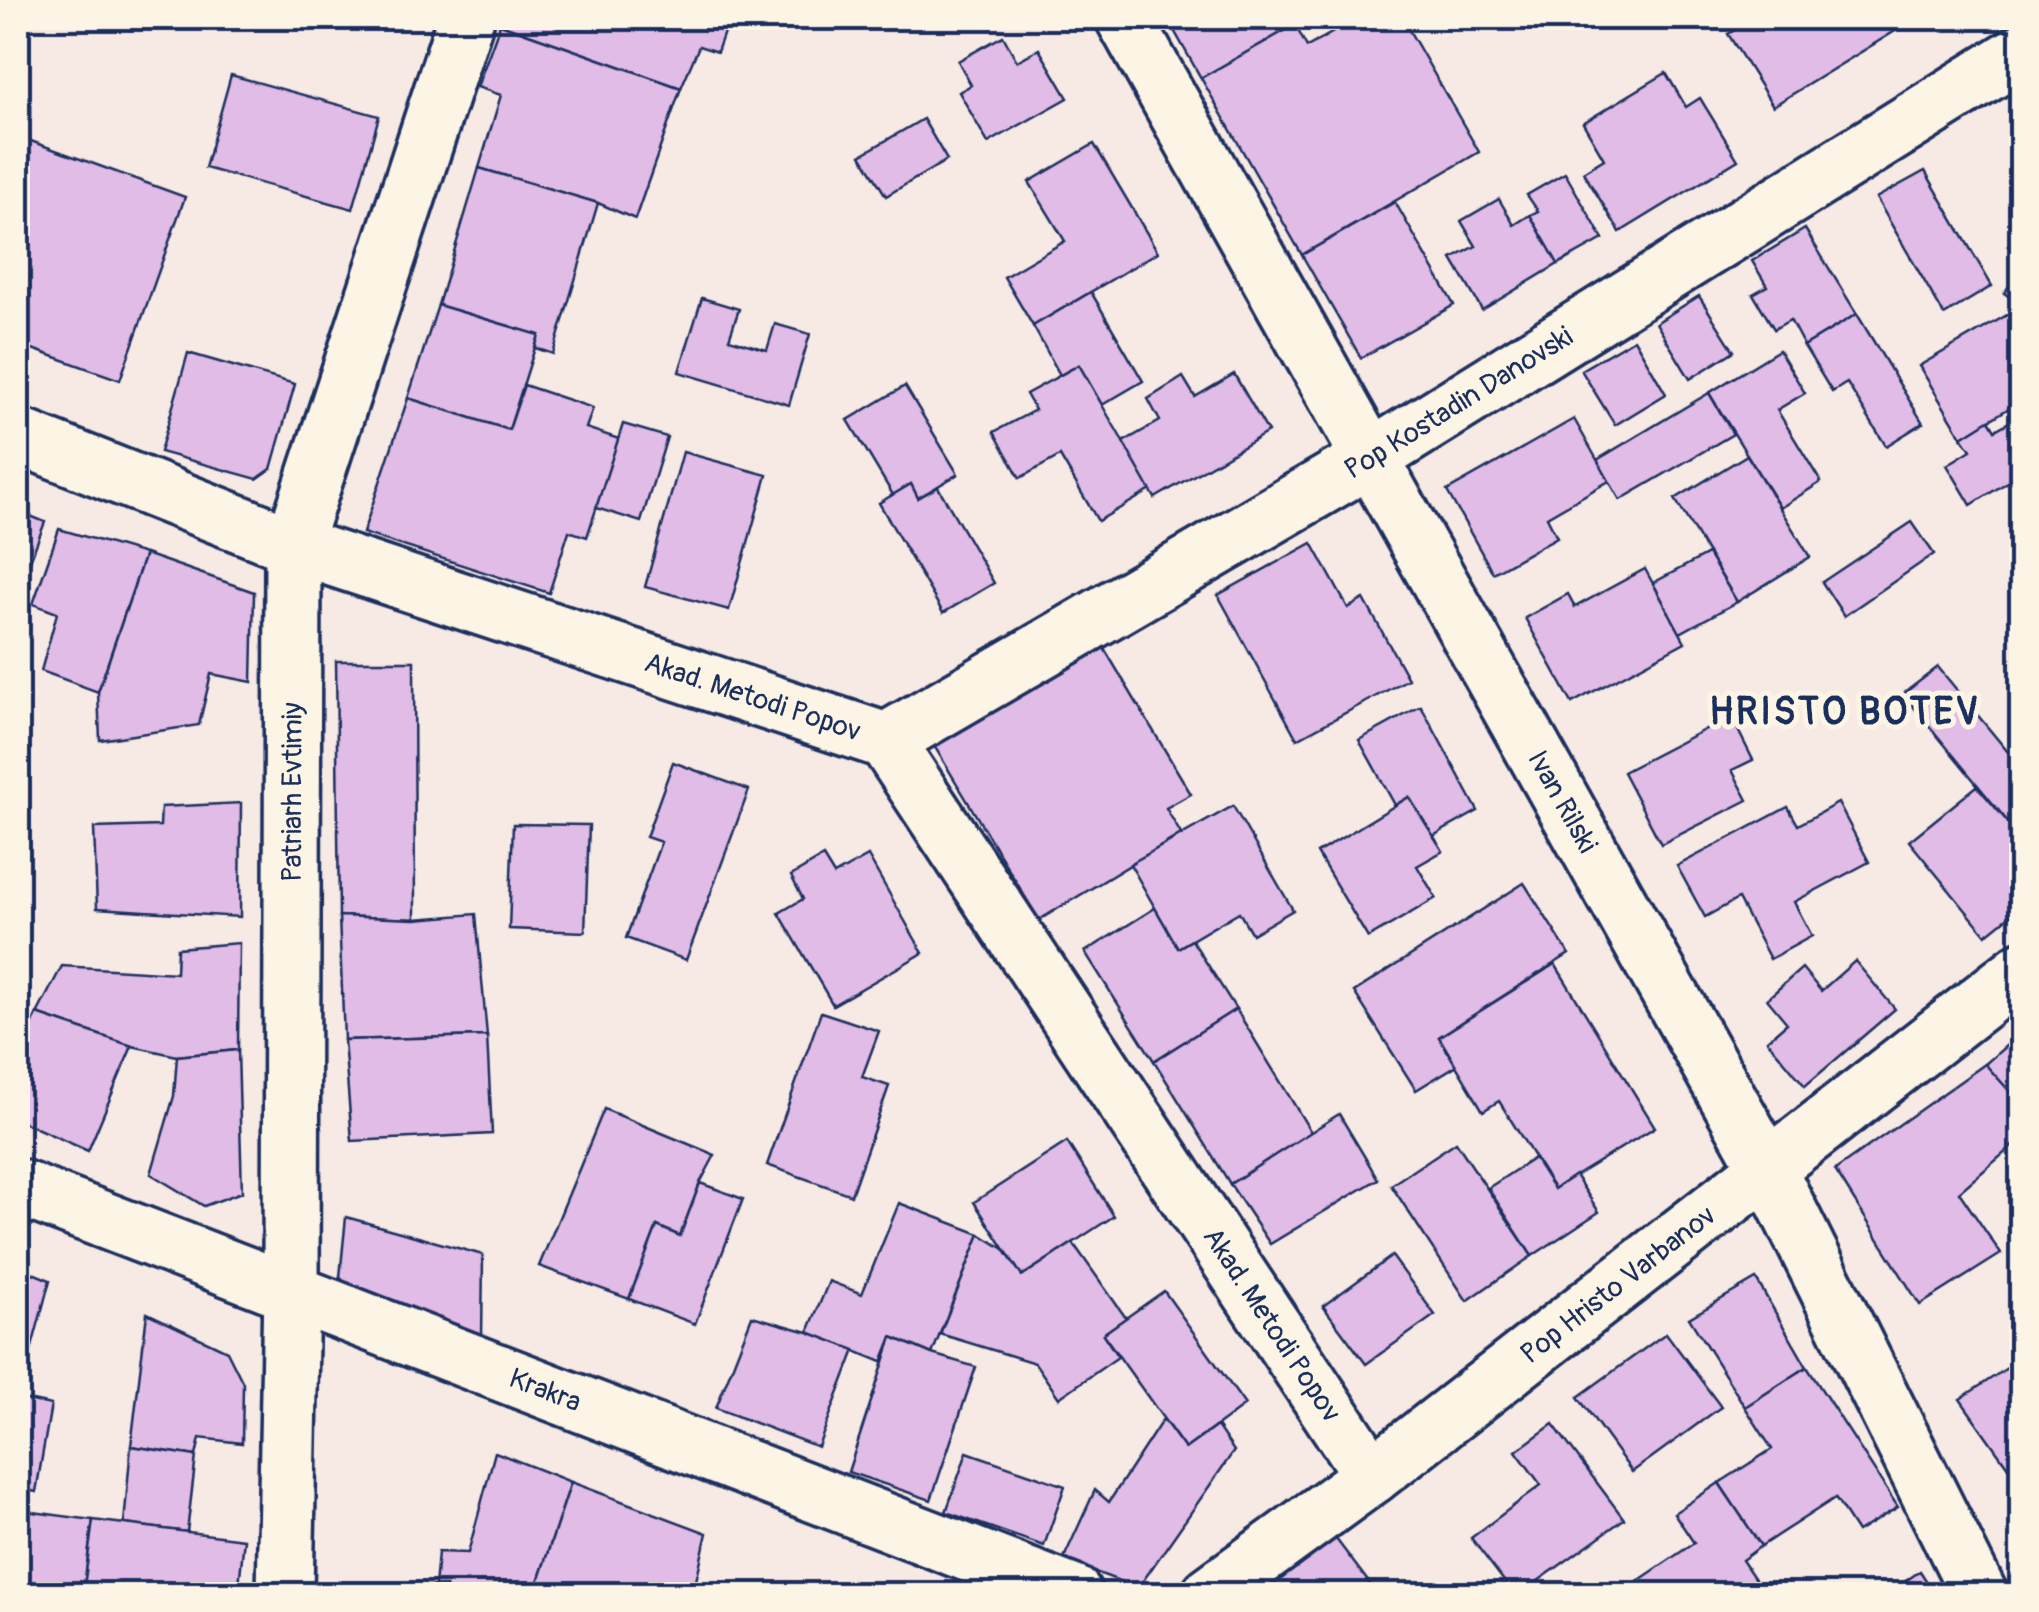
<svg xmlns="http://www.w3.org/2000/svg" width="2039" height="1612" font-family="Pangolin,sans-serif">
<rect width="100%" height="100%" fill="#f7eae5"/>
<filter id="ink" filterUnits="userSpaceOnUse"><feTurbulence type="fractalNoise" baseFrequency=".01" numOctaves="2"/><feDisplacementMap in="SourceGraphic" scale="20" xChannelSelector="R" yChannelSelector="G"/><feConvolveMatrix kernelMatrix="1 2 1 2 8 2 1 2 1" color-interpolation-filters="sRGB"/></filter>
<g filter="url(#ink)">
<g fill="#e1bce7" stroke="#1b2f5e" stroke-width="2.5">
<polygon points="502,18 729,18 717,52 699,46 681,88 500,24"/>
<polygon points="1167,18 1309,18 1201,78"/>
<polygon points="1358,18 1402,18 1479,152 1302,255 1201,78 1295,25 1307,47"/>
<polygon points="1755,18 1781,18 1784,22 1792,18 1894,18 1900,28 1773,106 1728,34"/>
<polygon points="500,24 681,88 635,219 598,203 479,168 501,95 477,87"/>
<polygon points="1003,36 1017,61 1039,49 1068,98 988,143 959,92 971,85 958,61"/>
<polygon points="1666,73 1686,107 1700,98 1738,160 1620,232 1583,172 1604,159 1583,123"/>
<polygon points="231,75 379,116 353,209 205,168"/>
<polygon points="923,119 947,160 886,196 861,155"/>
<polygon points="18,136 28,140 18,169"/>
<polygon points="28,140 185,197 120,380 18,344 18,169"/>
<polygon points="1094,144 1158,252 1033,326 1004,277 1065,241 1029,182"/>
<polygon points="479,168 598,203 553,354 535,348 539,335 438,305"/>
<polygon points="1925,171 1992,286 1944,315 1876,198"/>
<polygon points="1565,173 1603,239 1558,264 1530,215 1538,211 1527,195"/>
<polygon points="1499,199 1514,225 1530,215 1558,264 1482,310 1452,259 1476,246 1461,221"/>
<polygon points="1395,202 1454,305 1361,358 1302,255"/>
<polygon points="2022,228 2022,255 2008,246"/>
<polygon points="1805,229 1857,314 1804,346 1790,320 1774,329 1753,294 1767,286 1752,261"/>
<polygon points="2022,269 2022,306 2004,293"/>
<polygon points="1091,292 1143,381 1102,405 1079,365 1060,375 1033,326"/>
<polygon points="1699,296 1734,351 1690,379 1656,323"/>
<polygon points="702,298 739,309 729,339 767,350 775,324 810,334 789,405 679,372"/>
<polygon points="438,305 539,335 509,430 408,398"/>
<polygon points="2014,311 2022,324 2022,400 1962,437 1919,366"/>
<polygon points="1857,314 1923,423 1886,446 1847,383 1832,392 1804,346"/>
<polygon points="1634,339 1666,394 1615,425 1581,370"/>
<polygon points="1779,350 1805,393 1777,410 1821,482 1780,508 1709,393"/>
<polygon points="188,353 295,384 271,469 257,479 160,452"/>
<polygon points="1079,365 1151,490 1098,521 1060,456 1020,478 994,432 1035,410 1026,394"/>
<polygon points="1234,374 1268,432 1155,498 1123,442 1160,421 1148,399 1183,377 1195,397"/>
<polygon points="524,385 593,408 586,428 619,439 587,537 569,531 549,593 363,533 408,398 509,430"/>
<polygon points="905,386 958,474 918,498 911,484 893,495 848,420"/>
<polygon points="1709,393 1733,434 1620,500 1597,460"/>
<polygon points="1574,419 1609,481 1547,517 1557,537 1493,573 1447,491"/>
<polygon points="1989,420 1995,430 2011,421 2022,438 2022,473 1971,505 1947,465 1971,450 1962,437"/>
<polygon points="623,424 667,437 641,522 596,508"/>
<polygon points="683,452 767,475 729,610 645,587"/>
<polygon points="1747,455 1810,557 1737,602 1675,499"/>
<polygon points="911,484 918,498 938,487 994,583 943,613 879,503"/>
<polygon points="18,511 45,522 18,592"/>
<polygon points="1912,522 1934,554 1844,616 1822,582"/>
<polygon points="59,529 145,554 98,692 41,671 57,613 33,604"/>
<polygon points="1312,543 1348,608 1364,599 1408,679 1297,739 1218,595"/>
<polygon points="145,554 254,592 252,682 211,674 199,725 100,740 98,692"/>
<polygon points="1708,554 1737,602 1680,633 1653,583"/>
<polygon points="1645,569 1685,642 1572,703 1525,618 1568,594 1575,607"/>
<polygon points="1098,638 1191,794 1166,808 1181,834 1039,920 930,739"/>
<polygon points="336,661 414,661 415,919 339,916"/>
<polygon points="1938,667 2022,769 2022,839 1903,694"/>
<polygon points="1421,706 1478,811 1433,836 1409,797 1395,805 1359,740"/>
<polygon points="1731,716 1753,760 1732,770 1748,800 1661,844 1623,772"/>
<polygon points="673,762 749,790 686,960 626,938 661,842 646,837"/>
<polygon points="1977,786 2022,839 2022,906 1986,935 1909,841"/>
<polygon points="1409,797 1443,851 1417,866 1436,898 1368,938 1317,853"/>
<polygon points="241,803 240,917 97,908 94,828 160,826 161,807"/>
<polygon points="1838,803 1869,862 1794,902 1812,936 1770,959 1738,899 1705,917 1677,866 1788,807 1798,825"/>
<polygon points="1233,806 1293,910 1252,934 1239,912 1178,948 1130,864"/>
<polygon points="513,824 589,825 585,932 509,929"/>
<polygon points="868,856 923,953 833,1005 779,913 803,899 791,876 823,857 834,875"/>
<polygon points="1524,883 1569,954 1439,1037 1457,1065 1416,1090 1354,992"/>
<polygon points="1155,908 1178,948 1192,940 1236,1009 1154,1061 1085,952"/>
<polygon points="476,914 487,1036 344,1040 339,916 415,919"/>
<polygon points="239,943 238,1050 177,1056 132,1046 37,1014 62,966 176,973 177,948"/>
<polygon points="1855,961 1895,1009 1805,1086 1767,1040 1787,1023 1767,999 1802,968 1821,991"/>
<polygon points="1555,964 1655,1127 1554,1189 1499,1101 1483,1111 1439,1037"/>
<polygon points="1236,1009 1311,1132 1230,1184 1154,1061"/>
<polygon points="821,1012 879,1031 862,1077 889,1086 851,1195 767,1165"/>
<polygon points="37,1014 132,1046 88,1151 18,1120 18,1057"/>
<polygon points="2022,1032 2022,1105 1985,1064"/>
<polygon points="487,1036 492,1134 352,1141 344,1040"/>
<polygon points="238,1050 242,1192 204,1206 151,1174 174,1096 177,1056"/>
<polygon points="1985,1064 2022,1105 2022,1138 1959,1192 2001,1254 1920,1305 1835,1170"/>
<polygon points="604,1109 715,1155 700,1183 680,1236 657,1226 629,1299 539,1266"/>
<polygon points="1339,1114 1378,1179 1270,1244 1230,1184"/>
<polygon points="1067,1142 1114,1216 1022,1276 974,1202"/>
<polygon points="1456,1142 1532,1256 1467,1301 1391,1185"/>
<polygon points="1534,1158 1554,1189 1575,1175 1599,1212 1532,1256 1488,1188"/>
<polygon points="700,1183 743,1199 695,1324 629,1299 657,1226 680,1236"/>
<polygon points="899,1203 980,1234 932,1354 892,1337 882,1362 808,1332 829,1281 862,1294"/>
<polygon points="346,1217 483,1255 482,1339 351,1292 340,1277"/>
<polygon points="980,1234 1004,1249 1022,1276 1073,1243 1126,1318 1103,1334 1118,1357 1059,1398 1035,1363 940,1334"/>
<polygon points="1392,1256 1435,1315 1366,1364 1323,1306"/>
<polygon points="18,1267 50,1280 18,1399"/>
<polygon points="1756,1279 1807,1367 1745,1407 1689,1318"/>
<polygon points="1164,1291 1245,1405 1185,1449 1103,1334"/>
<polygon points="147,1313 227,1351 243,1383 242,1443 200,1438 196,1456 131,1446"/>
<polygon points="752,1316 808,1332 855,1350 818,1447 716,1408"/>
<polygon points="1666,1333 1721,1407 1632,1472 1578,1397"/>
<polygon points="892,1337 932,1354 976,1367 931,1500 848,1472"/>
<polygon points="2022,1358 2022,1468 2013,1474 1960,1399"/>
<polygon points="1807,1367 1898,1507 1857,1532 1835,1498 1761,1546 1719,1483 1772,1449 1745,1407"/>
<polygon points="18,1398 51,1405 36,1492 18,1488"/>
<polygon points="1163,1419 1185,1449 1217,1426 1234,1451 1138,1588 1063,1560 1095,1490 1109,1502"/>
<polygon points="1553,1424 1624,1519 1520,1594 1514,1594 1471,1538 1541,1485 1516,1451"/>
<polygon points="131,1446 196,1456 187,1532 124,1524"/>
<polygon points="495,1452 571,1482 534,1594 446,1594 446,1586 435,1587 438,1552 468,1553"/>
<polygon points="967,1452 1065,1486 1044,1546 946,1512"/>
<polygon points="571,1482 707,1533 693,1594 534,1594"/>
<polygon points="1719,1483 1761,1546 1742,1560 1765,1594 1643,1594 1635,1583 1694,1543 1674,1513"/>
<polygon points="18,1510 93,1520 83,1594 18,1594"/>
<polygon points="93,1520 244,1539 238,1594 83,1594"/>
<polygon points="1333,1535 1373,1588 1385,1594 1267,1594 1264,1585"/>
<polygon points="1920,1571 1935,1594 1887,1594"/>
<rect x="323" y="1586" width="123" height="8"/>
</g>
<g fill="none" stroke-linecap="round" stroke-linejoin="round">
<g stroke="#1b2f5e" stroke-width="62">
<g id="minor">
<path id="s1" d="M 1124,18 L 1768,1169 L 1979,1594"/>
<path id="s2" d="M 18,436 L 293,545 L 886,741 L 1372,1476"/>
<path id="s3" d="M 886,741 L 1371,458 L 2022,52"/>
<path id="s4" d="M 18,1187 L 1074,1594"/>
<path id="s5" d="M 285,1594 L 291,1291 L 293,545 L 466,18"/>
<path id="s6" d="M 1210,1594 L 1372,1476 L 2022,970"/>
</g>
</g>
<use href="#minor" stroke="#fcf5e5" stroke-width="55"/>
</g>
</g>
<g text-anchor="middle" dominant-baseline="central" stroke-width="10" stroke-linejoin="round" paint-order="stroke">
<g font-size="28" fill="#1b2f5e" stroke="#fcf5e5">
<text stroke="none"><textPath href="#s3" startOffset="665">Pop Kostadin Danovski</textPath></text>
<text stroke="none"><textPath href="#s2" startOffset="780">Akad. Metodi Popov</textPath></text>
<text stroke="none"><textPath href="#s5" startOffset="802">Patriarh Evtimiy</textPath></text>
<text stroke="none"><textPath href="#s1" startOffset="898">Ivan Rilski</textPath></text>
<text stroke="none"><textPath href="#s6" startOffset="512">Pop Hristo Varbanov</textPath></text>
<text stroke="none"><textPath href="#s2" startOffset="1620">Akad. Metodi Popov</textPath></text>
<text stroke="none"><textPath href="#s4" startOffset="565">Krakra</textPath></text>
</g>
<g font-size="38" font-weight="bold" letter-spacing="2.5" fill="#1b2f5e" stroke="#fcf5e5">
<text x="1845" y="712">HRISTO BOTEV</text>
</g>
</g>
<rect width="2039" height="1612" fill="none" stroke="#fcf5e5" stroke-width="60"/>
<rect x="30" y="30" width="1979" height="1552" fill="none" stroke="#1b2f5e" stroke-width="4" filter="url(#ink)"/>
</svg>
